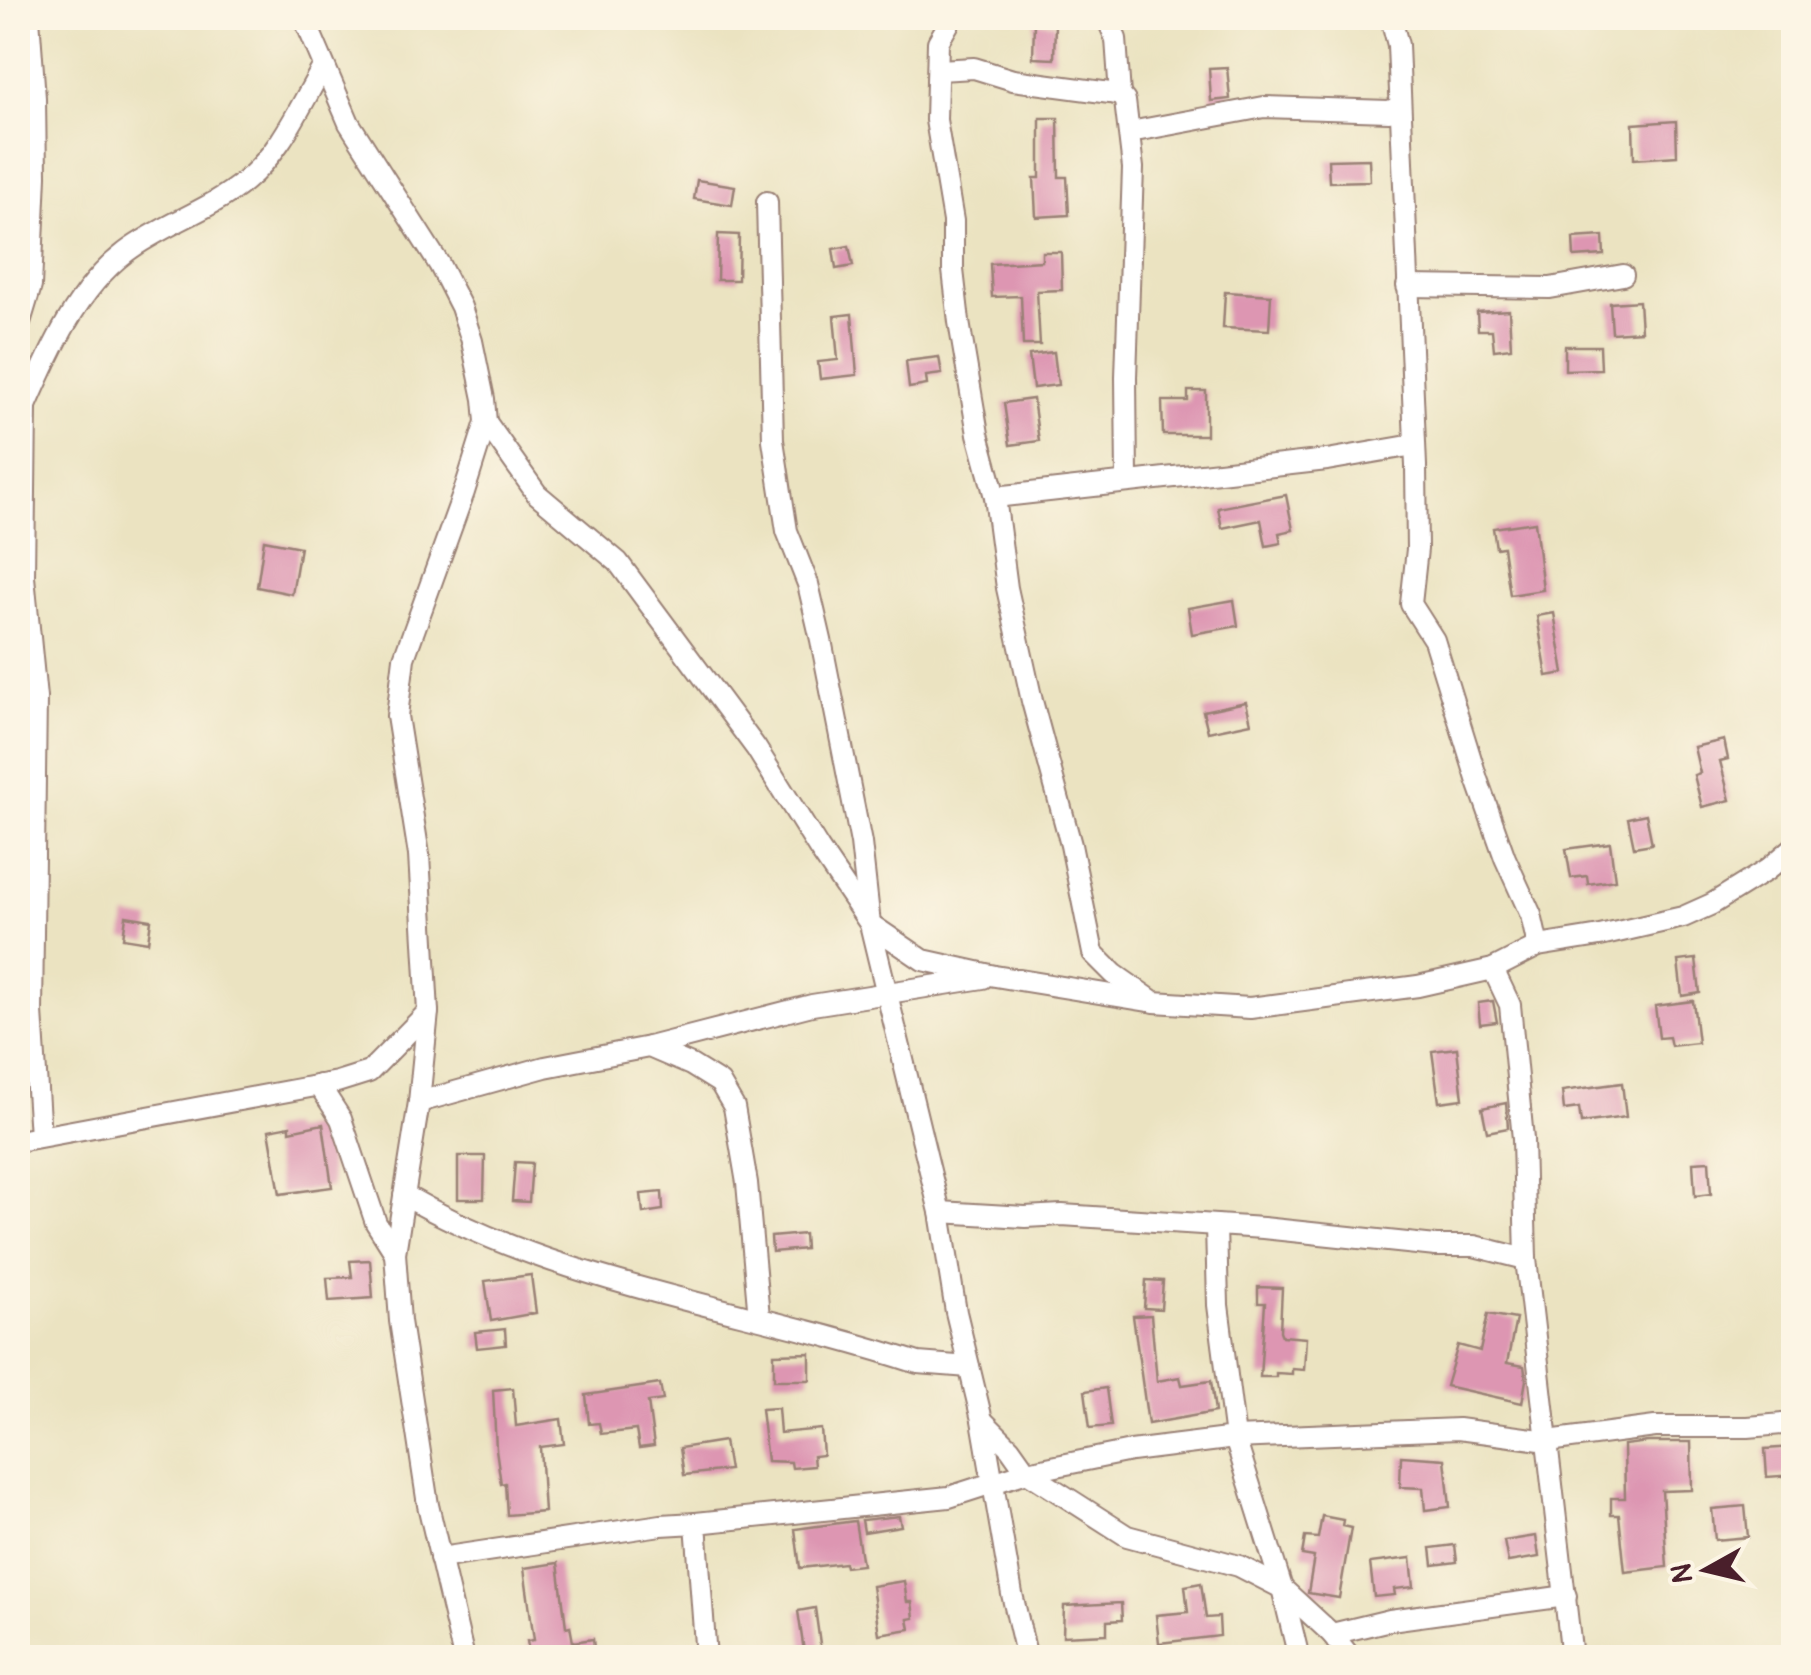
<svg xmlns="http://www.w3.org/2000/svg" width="1811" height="1675" font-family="Pangolin,sans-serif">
<rect width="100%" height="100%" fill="#fcf5e5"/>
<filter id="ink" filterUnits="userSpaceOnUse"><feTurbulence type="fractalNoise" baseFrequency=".01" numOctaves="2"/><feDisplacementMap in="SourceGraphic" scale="20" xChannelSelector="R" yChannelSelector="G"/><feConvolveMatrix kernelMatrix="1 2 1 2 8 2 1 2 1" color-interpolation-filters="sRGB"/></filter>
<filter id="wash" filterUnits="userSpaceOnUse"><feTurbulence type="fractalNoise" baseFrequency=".0048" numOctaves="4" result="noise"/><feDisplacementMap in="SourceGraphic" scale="40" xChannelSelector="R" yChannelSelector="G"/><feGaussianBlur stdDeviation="2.25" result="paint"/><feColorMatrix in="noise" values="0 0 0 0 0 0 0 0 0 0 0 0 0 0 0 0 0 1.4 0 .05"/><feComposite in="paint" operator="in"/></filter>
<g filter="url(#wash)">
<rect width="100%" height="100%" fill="#ebe3c1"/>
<g id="blocks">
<g fill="#dd96b2">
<polygon points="1034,22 1055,23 1054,59 1033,58"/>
<polygon points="1227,67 1230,99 1211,101 1209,68"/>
<polygon points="1040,118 1058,118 1059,177 1067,177 1069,215 1036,217 1034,178 1040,178"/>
<polygon points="1676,121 1677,156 1634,159 1633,124"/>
<polygon points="1369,159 1370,181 1329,182 1328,160"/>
<polygon points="697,180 735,186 732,205 694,199"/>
<polygon points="718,234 739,235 738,280 717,280"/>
<polygon points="1603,236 1604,255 1574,257 1573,238"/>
<polygon points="849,246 853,266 836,269 833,249"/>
<polygon points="1042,252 1061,252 1062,290 1037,291 1040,345 1023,345 1021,296 992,297 990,264 1042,261"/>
<polygon points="1225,292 1271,295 1269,330 1223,328"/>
<polygon points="1639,301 1641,331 1612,333 1610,303"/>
<polygon points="1509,310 1511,348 1494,350 1492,330 1478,330 1477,312"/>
<polygon points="852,314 857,375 820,379 818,362 838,360 834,316"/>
<polygon points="1565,346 1600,346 1601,369 1565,370"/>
<polygon points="1054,352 1058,385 1033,388 1029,355"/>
<polygon points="939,357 942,374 926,376 927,385 909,388 906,361"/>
<polygon points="1188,391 1206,391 1206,435 1163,435 1162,401 1188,401"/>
<polygon points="1033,399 1039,441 1010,445 1004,403"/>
<polygon points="1286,495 1293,530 1279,533 1281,543 1266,546 1261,520 1222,528 1218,508"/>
<polygon points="1535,522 1543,590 1510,595 1503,547 1496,548 1493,528"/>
<polygon points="264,540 300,547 292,594 257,587"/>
<polygon points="1234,600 1238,626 1192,634 1188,608"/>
<polygon points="1554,613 1564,673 1547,676 1537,616"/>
<polygon points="1246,702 1251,723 1208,732 1203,711"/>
<polygon points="1724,740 1728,759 1720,761 1730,800 1702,807 1694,775 1700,773 1694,747"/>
<polygon points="1646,814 1652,844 1634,847 1628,818"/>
<polygon points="1610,843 1615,880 1588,884 1587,876 1571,878 1566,849"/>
<polygon points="126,916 151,920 148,942 123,938"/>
<polygon points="1696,959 1700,993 1682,996 1678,961"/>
<polygon points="1493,1001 1497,1022 1480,1024 1478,1003"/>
<polygon points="1693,1001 1698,1043 1671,1046 1669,1037 1659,1038 1655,1006"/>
<polygon points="1457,1048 1463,1099 1439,1102 1432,1051"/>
<polygon points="1622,1083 1626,1117 1581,1123 1579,1108 1564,1110 1562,1091"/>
<polygon points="1506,1103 1508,1128 1487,1132 1482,1108"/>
<polygon points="323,1124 332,1187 280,1194 269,1130 290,1126 290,1131"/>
<polygon points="458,1156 485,1156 484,1199 458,1199"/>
<polygon points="1709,1161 1711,1194 1695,1196 1693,1162"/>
<polygon points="515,1162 532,1163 529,1202 512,1201"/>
<polygon points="662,1192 663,1210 643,1213 641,1194"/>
<polygon points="804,1234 805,1249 772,1252 771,1237"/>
<polygon points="370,1260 373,1298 329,1301 327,1278 352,1277 350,1261"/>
<polygon points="531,1275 536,1313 491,1321 485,1281"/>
<polygon points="1146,1280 1163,1281 1161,1309 1144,1308"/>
<polygon points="1258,1287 1282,1288 1280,1331 1282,1336 1306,1338 1304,1370 1292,1369 1292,1374 1276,1373 1276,1377 1260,1377 1265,1303 1258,1303"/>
<polygon points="1488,1314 1516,1319 1507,1363 1524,1366 1526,1380 1522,1403 1446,1386 1458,1345 1480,1351"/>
<polygon points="1151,1315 1157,1381 1180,1377 1182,1385 1211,1381 1215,1412 1148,1424 1133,1316"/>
<polygon points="505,1329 506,1345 477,1348 475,1332"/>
<polygon points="810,1353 810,1380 774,1380 774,1354"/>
<polygon points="660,1384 663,1400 648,1402 654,1446 639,1448 636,1430 601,1434 599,1423 589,1424 586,1395"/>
<polygon points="513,1388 516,1426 561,1419 564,1444 540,1447 544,1512 507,1515 505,1483 501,1484 496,1449 493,1390"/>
<polygon points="1106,1388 1111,1426 1090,1428 1085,1391"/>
<polygon points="778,1408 780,1433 821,1429 823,1455 813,1456 814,1466 792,1468 791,1462 767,1461 761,1409"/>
<polygon points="724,1441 729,1470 684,1475 680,1448"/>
<polygon points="1648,1442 1691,1442 1692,1490 1662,1491 1667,1567 1625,1572 1619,1515 1611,1515 1611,1498 1625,1498 1624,1445"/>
<polygon points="1794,1447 1794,1475 1767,1477 1765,1449"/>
<polygon points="1401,1456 1445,1459 1450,1507 1425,1510 1423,1488 1400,1487"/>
<polygon points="1745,1506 1748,1537 1715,1540 1712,1509"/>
<polygon points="899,1516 901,1526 864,1532 862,1520"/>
<polygon points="1322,1516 1343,1520 1342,1526 1351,1528 1339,1598 1308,1593 1314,1557 1302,1555 1305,1537 1318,1538"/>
<polygon points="855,1521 862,1565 845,1567 844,1563 800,1568 795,1529"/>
<polygon points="1536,1536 1539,1557 1508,1562 1504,1541"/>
<polygon points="1455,1545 1457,1562 1433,1565 1431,1548"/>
<polygon points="1411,1558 1414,1587 1394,1589 1395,1595 1374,1597 1370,1563"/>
<polygon points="558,1563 566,1627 570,1626 573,1642 593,1639 595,1658 530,1658 527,1641 534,1640 524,1568"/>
<polygon points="904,1581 907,1602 912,1602 914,1618 908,1619 910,1629 879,1634 872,1586"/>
<polygon points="1201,1583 1206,1618 1219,1617 1220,1636 1159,1643 1156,1615 1188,1612 1185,1586"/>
<polygon points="1121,1603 1122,1620 1107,1621 1107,1634 1063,1636 1064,1606"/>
<polygon points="815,1608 822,1658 805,1658 798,1611"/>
</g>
</g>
</g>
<g filter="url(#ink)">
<use href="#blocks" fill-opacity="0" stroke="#9a8176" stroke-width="2.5"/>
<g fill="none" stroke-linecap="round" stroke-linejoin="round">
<g stroke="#9a8176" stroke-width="24">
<g id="minor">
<polyline points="304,18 349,123 439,264 461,307 472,341 484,399 486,422 464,492 404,658 397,716 419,855 428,1012 419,1102 395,1253 400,1321 428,1505 464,1658"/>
<polyline points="952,18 938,42 936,120 953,221 953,270 959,322 978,434 995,497 1007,588 1032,701 1071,845 1093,953 1114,974 1154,1002 1250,1008 1418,986 1493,969 1538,946 1600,936 1683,917 1712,904 1767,870 1794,847"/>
<polyline points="1107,18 1116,39 1120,95"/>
<polyline points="1391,18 1398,45 1416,466 1417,549 1411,604 1434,640 1477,779 1505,858 1531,915 1538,946"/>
<polyline points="939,70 974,68 1013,80 1110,93 1120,95 1125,101 1133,168 1126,377 1127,480"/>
<polyline points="1130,132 1264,107 1389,111 1399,107"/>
<polyline points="767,202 773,440 787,531 808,584 821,640 861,843 870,924 940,1212 956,1312 982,1420 1012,1594 1027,1658"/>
<polyline points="1407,286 1550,288 1623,275"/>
<polyline points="18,329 31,286 36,176 35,98 29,18"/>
<polyline points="18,345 26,407 24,577 36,698 32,1012 40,1136"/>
<path d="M 26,406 C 50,351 77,289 126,252 C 163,224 209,211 245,181 C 281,152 300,106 323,67"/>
<polyline points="486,422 537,494 618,562 756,748 819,849 870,924 923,960 995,976 1148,1001"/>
<polyline points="995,497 1327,460 1414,445"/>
<polyline points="1493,969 1510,1005 1523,1139 1526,1259 1572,1658"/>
<polyline points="649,1047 812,1005 983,978"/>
<polyline points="319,1085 341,1119 376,1223 395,1253"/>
<polyline points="419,1102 545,1067 649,1047 691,1065 720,1083 734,1107 747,1183 759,1317"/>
<polyline points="18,1141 337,1082 369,1072 428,1012"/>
<path d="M 404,1195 C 561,1286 747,1307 918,1363 L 969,1367"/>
<polyline points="940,1212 1025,1217 1062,1215 1263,1228 1436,1246 1474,1246 1526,1259"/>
<polyline points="1216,1225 1218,1305 1235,1438 1282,1588 1299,1658"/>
<polyline points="984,1422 1010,1448 1027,1472 1127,1536 1239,1566 1282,1588 1332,1634 1351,1658"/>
<polyline points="440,1558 661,1525 696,1523"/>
<polyline points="1332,1634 1390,1620 1566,1596"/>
<polyline points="706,1658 696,1523 949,1497 1027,1472 1131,1451 1235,1438 1458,1429 1548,1441 1655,1427 1748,1427 1794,1423"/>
</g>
</g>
<use href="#minor" stroke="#fff" stroke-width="20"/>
</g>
</g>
<rect width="1811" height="1675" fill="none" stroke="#fcf5e5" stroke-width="60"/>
<g transform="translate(1706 1570) rotate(262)" stroke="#fcf5e5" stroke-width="8" paint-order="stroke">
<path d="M0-8L18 38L0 25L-18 38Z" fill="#4a1f2b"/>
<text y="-15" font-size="28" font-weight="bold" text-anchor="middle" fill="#4a1f2b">N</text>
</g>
</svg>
